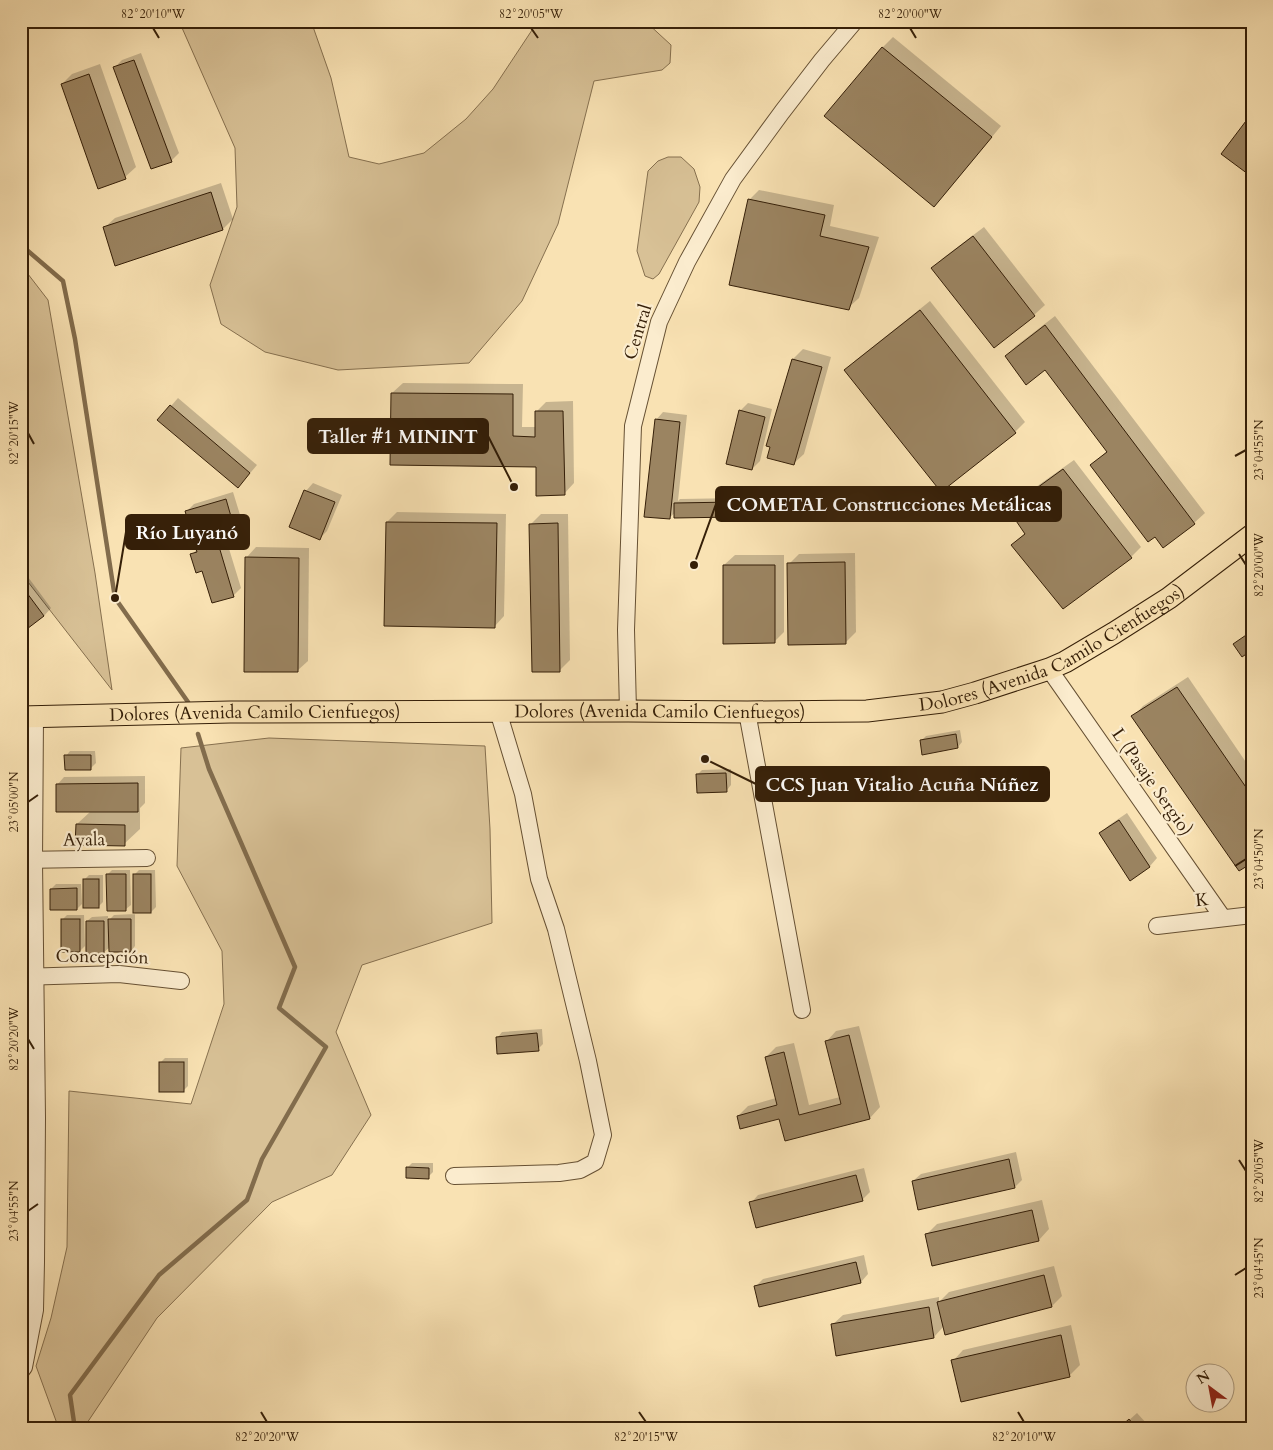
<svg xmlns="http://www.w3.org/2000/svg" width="1273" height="1450" font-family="Cardo,serif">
<rect width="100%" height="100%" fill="#f9e2b3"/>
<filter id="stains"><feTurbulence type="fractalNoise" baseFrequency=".004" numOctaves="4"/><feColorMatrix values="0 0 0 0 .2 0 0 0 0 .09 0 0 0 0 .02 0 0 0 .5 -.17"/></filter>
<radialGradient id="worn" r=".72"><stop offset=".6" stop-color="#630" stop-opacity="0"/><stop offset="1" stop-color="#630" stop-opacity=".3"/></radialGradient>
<g fill="#d8c196" stroke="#86704f">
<polygon points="179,21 311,21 331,78 349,157 379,164 424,153 466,119 493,89 538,21 645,21 671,45 670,63 662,70 594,81 558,224 522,301 469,363 338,370 265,352 221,324 210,285 237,207 235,148"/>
<polygon points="668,157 681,157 694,169 700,187 699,202 659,274 653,279 645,276 637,251 648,171 658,161"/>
<polygon points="21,265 48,300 95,573 112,690 21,573"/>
<polygon points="269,738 485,746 490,829 492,923 362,965 336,1032 371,1115 332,1175 272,1202 157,1318 83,1429 59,1429 36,1366 51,1318 67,1247 69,1091 191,1104 224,1004 222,951 177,866 181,748"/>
</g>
<g fill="#0003">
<polygon points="893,37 1001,126 944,195 934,205 826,116 883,47"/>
<polygon points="141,53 179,153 171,161 115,67 122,60"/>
<polygon points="100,64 136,167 125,177 62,84 72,74"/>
<polygon points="221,183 233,219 223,229 104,228 115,218"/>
<polygon points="759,190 834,205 830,226 879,237 859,298 848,308 749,200"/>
<polygon points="984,227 1045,305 1034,315 994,347 933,268 943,258"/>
<polygon points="930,301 1025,422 1015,432 846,370 856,360"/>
<polygon points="1055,316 1205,513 1194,523 1164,546 1092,465 1108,450 1046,369 1006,356 1016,346"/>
<polygon points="803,349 831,357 804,454 793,464 793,359"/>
<polygon points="403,383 523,384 522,427 536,427 536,412 546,402 573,401 574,483 564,494 537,465 392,393"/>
<polygon points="178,398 257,465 245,479 171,406"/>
<polygon points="748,403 772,409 760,461 752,469 740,411"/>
<polygon points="663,412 687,415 678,501 680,499 739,498 739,511 734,516 676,512 669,518 656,420"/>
<polygon points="1074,460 1141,547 1131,557 1012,545 1026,532 1009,509 1019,499"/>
<polygon points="313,483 342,495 327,531 320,538 306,491"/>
<polygon points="233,492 241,518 234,526 223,529 241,588 233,596 203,569 192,555 197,549 186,512 194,504"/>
<polygon points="397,512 506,514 504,616 494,627 387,522"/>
<polygon points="541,514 568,514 570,660 560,670 531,524"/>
<polygon points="256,547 309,548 308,661 297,671 246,558"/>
<polygon points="855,553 856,632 845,643 789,564 799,554"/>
<polygon points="735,555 784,555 784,632 774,642 724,565"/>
<polygon points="28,577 51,608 44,616 21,627 21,579 23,581"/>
<polygon points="1188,677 1252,771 1252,861 1133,717 1143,706"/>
<polygon points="960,730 962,742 958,747 921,741 926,736"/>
<polygon points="70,751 95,751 96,763 91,768 66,756"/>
<polygon points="731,769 731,785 727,790 697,775 702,770"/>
<polygon points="145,776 145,803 140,808 140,829 124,844 77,824 91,811 57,785 64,777"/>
<polygon points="1127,813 1157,858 1150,866 1130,879 1100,834 1108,826"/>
<polygon points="112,870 130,870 131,905 126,909 107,875"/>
<polygon points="139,870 155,870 156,907 151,912 135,912 135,946 131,951 110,947 103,953 87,921 92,917 108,916 108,921 114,915 135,914 134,875"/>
<polygon points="89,875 103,875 103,902 98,907 84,880"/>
<polygon points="56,884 81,884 82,904 77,909 51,889"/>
<polygon points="67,915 84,915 85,946 80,951 62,920"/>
<polygon points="859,1026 880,1107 870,1118 786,1139 780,1117 738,1116 748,1106 776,1098 766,1057 776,1047 794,1043 809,1105 840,1097 826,1042 836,1031"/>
<polygon points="542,1029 543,1044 538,1049 498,1037 502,1032"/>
<polygon points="165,1058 188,1058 188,1086 183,1091 160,1063"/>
<polygon points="1016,1152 1022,1180 1015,1187 913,1181 921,1174"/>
<polygon points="412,1163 433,1163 433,1172 428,1177 407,1168"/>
<polygon points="864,1168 870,1192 862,1200 751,1203 758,1195"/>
<polygon points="1042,1200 1049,1229 1039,1240 926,1235 937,1224"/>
<polygon points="864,1255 868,1274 861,1282 760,1306 755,1287 763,1279"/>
<polygon points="1054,1266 1062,1296 1052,1306 944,1326 934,1337 832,1325 843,1315 939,1297 939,1302 949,1292"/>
<polygon points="1071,1325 1080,1365 1070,1375 962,1401 953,1361 963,1350"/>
<polygon points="1137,1413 1148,1425 1144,1429 1119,1429"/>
</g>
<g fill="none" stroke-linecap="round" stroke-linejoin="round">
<g stroke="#826c4c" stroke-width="4.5">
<polyline points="21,245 63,281 75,339 115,598 188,702"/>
<polyline points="75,1429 70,1395 159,1275 247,1200 262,1159 326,1047 279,1008 295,967 209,769 198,734"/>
</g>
</g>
<g fill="#9b8461" stroke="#351f08">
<polygon points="882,47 992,137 934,207 824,116"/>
<polygon points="134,60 172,162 151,169 113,67"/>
<polygon points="89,74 126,179 98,189 61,84"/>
<polygon points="1252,113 1252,177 1221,154"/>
<polygon points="211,192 223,230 115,266 103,227"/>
<polygon points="748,199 825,215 820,236 869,247 849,310 729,285"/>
<polygon points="973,236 1035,316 994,348 931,268"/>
<polygon points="920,310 1016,433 941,492 844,370"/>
<polygon points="1045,325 1195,524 1163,548 1155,537 1148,542 1090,465 1107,452 1045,370 1026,385 1005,356"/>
<polygon points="792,359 822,367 794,465 767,458 770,447 766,446"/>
<polygon points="391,393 513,394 513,436 535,437 535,411 563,411 565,495 536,496 536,467 390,465"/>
<polygon points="170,405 250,473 238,488 157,420"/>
<polygon points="739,410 765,417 752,470 726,464"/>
<polygon points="655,419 680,422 670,519 644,517"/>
<polygon points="1063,469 1132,558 1063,609 1011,545 1025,534 1008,509"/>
<polygon points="304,490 335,502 320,540 289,527"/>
<polygon points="226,499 234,527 215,533 234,597 212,603 202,571 196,573 190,554 197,552 185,511"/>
<polygon points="734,502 735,517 674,518 674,503"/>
<polygon points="386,522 497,523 495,628 384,626"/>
<polygon points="558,523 560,672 532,672 529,524"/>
<polygon points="245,557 299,558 298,672 244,672"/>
<polygon points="845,562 846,644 788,645 787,563"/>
<polygon points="723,565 775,565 775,643 723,644"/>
<polygon points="21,585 44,616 23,632 21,629"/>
<polygon points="1252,631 1252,650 1242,657 1233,644"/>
<polygon points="1177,687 1252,796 1252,863 1239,871 1131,716"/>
<polygon points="956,734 958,748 922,755 920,740"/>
<polygon points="64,755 91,755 91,770 65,770"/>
<polygon points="726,773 727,792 697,793 696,774"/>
<polygon points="138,783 138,812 56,812 56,784"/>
<polygon points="1119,820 1150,867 1130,881 1099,833"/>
<polygon points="76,824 125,825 125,846 75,845"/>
<polygon points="106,874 126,874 126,911 107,911"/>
<rect x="133" y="874" width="18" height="39"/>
<rect x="83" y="879" width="16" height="29"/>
<polygon points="77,888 77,910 50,910 50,889"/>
<rect x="61" y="919" width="19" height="33"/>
<polygon points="108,919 131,919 131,952 109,952"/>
<polygon points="86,921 104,921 104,954 86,955"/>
<polygon points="537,1033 539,1051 497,1054 496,1037"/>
<polygon points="849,1035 870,1119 785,1141 779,1119 740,1129 737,1116 777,1105 765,1057 784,1052 799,1115 841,1104 825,1041"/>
<rect x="159" y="1062" width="25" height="30"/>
<polygon points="1009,1159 1015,1188 918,1210 912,1181"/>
<polygon points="406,1167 429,1168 429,1179 406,1178"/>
<polygon points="856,1175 863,1201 756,1228 749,1202"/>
<polygon points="1032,1210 1039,1241 932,1266 925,1234"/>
<polygon points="856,1262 861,1283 759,1307 754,1286"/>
<polygon points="1044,1275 1052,1307 945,1335 937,1302"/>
<polygon points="929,1307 934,1338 836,1356 831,1324"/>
<polygon points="1061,1335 1070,1377 961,1402 951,1360"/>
<polygon points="1129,1419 1137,1429 1118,1429"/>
</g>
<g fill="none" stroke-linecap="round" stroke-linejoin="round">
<g stroke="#665033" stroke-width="18">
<g id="minor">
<polyline points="1049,669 1223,918"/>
<polyline points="628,711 626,630 633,426 659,322 687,262 733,179 782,112 822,60 855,21"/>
<polyline points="747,712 802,1010"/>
<polyline points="21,860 147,858"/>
<polyline points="1157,926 1252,915"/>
<polyline points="21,977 119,974 181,981"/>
<polyline points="454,1176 559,1173 580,1170 595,1162 603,1135 588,1061 556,929 539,879 523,794 498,711"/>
<polyline points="21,1371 24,1367 35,1310 36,1262 37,1118 34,861 35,717"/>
</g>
</g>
<g stroke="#351f08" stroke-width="23">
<g id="major">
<path id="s1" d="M 21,717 L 230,712 L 628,711 L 747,712 L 867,711 L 942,702 L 975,693 L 1049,669 L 1065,662 L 1114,633 L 1169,598 L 1252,535"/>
</g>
</g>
<use href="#minor" stroke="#fbecce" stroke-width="16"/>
<use href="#major" stroke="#f9e2b3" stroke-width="21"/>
</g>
<path fill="none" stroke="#351f08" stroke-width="2" d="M 153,28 L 159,38M 531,28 L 538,38M 910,28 L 916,38M 28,433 L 34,444M 1235,456 L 1246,450M 1239,554 L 1246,565M 28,802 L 38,795M 1235,866 L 1246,859M 28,1039 L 34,1049M 1239,1160 L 1246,1171M 28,1211 L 38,1204M 1235,1275 L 1246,1268M 261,1412 L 267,1422M 639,1412 L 646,1422M 1018,1412 L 1024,1422"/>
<g text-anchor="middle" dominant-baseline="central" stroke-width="4.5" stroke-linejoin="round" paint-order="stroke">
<g font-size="18" fill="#351f08" stroke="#fbecce">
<text transform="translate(638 332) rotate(-73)">Central</text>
<text stroke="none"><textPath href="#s1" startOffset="1044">Dolores (Avenida Camilo Cienfuegos)</textPath></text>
<text stroke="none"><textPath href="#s1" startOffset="639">Dolores (Avenida Camilo Cienfuegos)</textPath></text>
<text stroke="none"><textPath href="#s1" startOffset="234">Dolores (Avenida Camilo Cienfuegos)</textPath></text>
<text transform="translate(1152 782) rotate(55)">L (Pasaje Sergio)</text>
<text transform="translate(84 840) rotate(-1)">Ayala</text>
<text transform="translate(1202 900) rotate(-6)">K</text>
<text transform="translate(102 957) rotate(1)">Concepción</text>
</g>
</g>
<path fill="none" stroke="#351f08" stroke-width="2" d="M514 487L488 436M694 565L716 504M115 598L126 532M705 759L756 784"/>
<g fill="#351f08" stroke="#fbecce" stroke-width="2">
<circle cx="514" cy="487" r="5"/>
<circle cx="694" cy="565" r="5"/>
<circle cx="115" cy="598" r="5"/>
<circle cx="705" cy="759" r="5"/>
</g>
<g fill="#351f08" stroke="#351f08" stroke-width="2">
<rect x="308" y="419" width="180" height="34" rx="5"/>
<rect x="716" y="487" width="345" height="34" rx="5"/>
<rect x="126" y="515" width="123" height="34" rx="5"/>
<rect x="756" y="767" width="293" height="34" rx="5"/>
</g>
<g font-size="19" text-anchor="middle" font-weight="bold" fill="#fff">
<text x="398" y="443">Taller #1 MININT</text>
<text x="889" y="511">COMETAL Construcciones Metálicas</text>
<text x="187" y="539">Río Luyanó</text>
<text x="902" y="791">CCS Juan Vitalio Acuña Núñez</text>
</g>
<rect width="1273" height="1450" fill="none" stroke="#f9e2b3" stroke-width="55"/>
<g transform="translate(1210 1388) rotate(328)"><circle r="24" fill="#fbecce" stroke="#ac9a7f"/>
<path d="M0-4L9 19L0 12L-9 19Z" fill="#8f2418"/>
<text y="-8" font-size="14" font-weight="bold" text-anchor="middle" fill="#351f08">N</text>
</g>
<rect x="28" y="28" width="1218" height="1394" fill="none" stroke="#351f08" stroke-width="2"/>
<g font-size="12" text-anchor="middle" fill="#351f08">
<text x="153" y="18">82°20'10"W</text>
<text x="531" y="18">82°20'05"W</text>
<text x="910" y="18">82°20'00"W</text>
<text transform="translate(14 433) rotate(-90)" y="4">82°20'15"W</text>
<text transform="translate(1259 450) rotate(-90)" y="4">23°04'55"N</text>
<text transform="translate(1259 565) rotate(-90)" y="4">82°20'00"W</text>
<text transform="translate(14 802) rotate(-90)" y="4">23°05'00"N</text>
<text transform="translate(1259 859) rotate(-90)" y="4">23°04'50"N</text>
<text transform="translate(14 1039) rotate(-90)" y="4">82°20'20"W</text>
<text transform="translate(1259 1171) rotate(-90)" y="4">82°20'05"W</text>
<text transform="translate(14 1211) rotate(-90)" y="4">23°04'55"N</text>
<text transform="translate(1259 1268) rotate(-90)" y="4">23°04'45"N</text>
<text x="267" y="1441">82°20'20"W</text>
<text x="646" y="1441">82°20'15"W</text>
<text x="1024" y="1441">82°20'10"W</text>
</g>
<rect width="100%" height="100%" filter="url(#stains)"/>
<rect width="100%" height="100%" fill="url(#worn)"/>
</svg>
